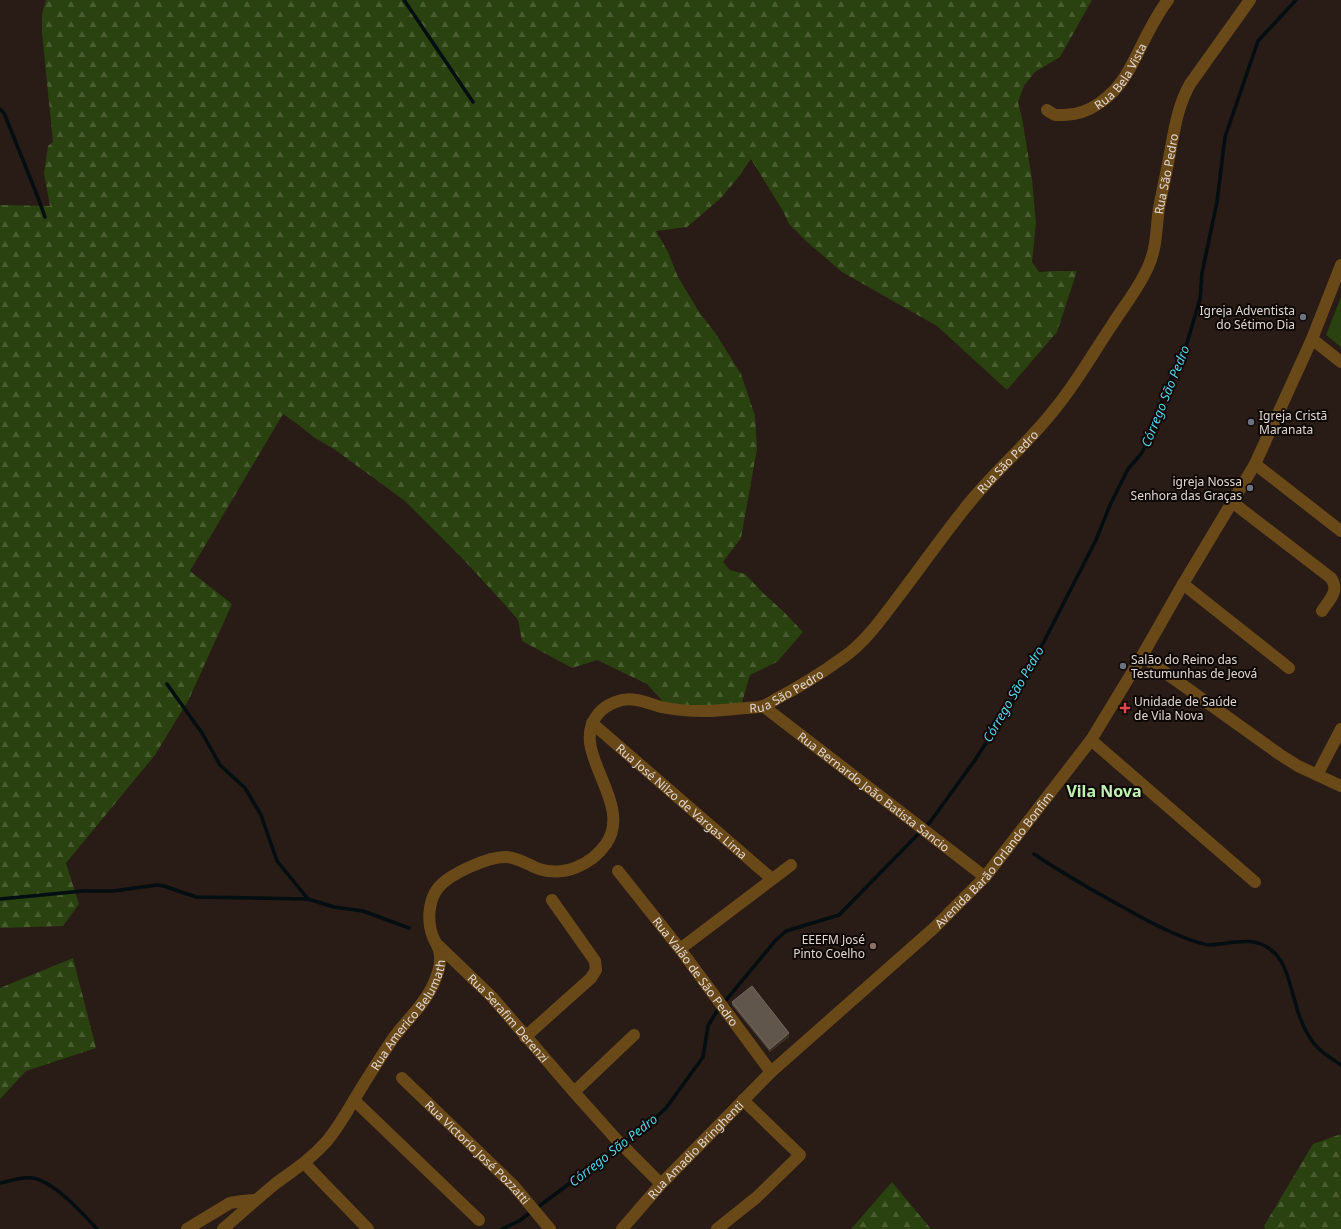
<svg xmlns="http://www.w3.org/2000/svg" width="1341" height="1229" font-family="'Noto Sans',sans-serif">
<defs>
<pattern id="forest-firs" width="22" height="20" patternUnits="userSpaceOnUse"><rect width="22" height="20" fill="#2a420f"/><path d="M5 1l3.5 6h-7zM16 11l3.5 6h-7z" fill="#495d31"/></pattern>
</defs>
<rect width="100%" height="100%" fill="#291b15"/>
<g fill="url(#forest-firs)">
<polygon points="46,0 1092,0 1060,57 1035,72 1024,86 1018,102 1022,118 1032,179 1036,223 1032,262 1039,272 1054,271 1077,271 1057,332 1007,390 937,326 842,272 806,241 789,224 783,211 751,159 737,179 721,198 687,227 656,231 668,252 678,277 699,312 716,334 741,374 755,416 757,449 741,538 723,562 730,570 745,574 764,594 782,610 803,632 777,662 750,675 741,706 667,706 647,684 597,660 572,668 522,641 518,620 506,606 464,560 405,501 334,449 315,438 296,423 283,414 190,571 232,604 189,699 155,755 66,863 79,904 63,926 0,928 0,205 50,206 44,173 48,146 53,142 42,33 42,14"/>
<polygon points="73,958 96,1048 26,1071 0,1099 0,988"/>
<polygon points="1341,1134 1341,1229 1265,1229 1264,1226 1313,1144"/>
<polygon points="892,1182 931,1229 851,1229"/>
</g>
<polygon fill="#2a420f" points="1341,297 1341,347 1326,335"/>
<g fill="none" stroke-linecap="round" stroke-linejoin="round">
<g stroke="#020e11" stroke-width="3.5">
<polyline points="404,0 473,102"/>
<polyline points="0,109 4,113 37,195 45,217"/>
<polyline points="167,684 202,733 220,765 245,788 261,815 277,861 308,899"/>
<path d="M 1034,854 C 1065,875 1097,893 1130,911 C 1153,924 1179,938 1204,944 C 1209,946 1214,945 1219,944 C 1238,942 1255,937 1271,950 C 1287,962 1289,984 1295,1001 C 1298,1014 1303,1027 1310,1038 C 1317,1050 1330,1057 1341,1065"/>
<polyline points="0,899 83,891 113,891 157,885 164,886 196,897 308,899 334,907 363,911 409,928"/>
<path d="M 0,1183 C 11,1181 26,1175 37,1179 C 57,1185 83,1214 97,1229"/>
<polyline points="502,1229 519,1221 643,1129 666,1108 703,1057 708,1026 717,1011 775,941 786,931 839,915 930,822 975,760 1015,698 1096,540 1110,505 1128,469 1141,454 1151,436 1166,389 1187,343 1200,299 1202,273 1217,202 1225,137 1258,41 1296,0"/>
</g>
<g stroke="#6a4919" stroke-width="12">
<path id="s1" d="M 1047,110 C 1050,112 1053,114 1055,115 C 1058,115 1062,115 1064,115 C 1090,115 1113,96 1126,75 C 1141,50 1150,23 1168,0"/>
<polyline points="1312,339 1341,362"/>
<polyline points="1255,464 1341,531"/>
<path d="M 1232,502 L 1331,578 C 1340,591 1329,600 1322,611"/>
<polyline points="1183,584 1289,668"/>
<polyline points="1142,656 1279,754 1298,766 1341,786"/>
<path id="s2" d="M 763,706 L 985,877"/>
<path id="s3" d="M 592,723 L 772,879"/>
<polyline points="1091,740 1255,882"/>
<polyline points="1317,775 1341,729"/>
<path id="s4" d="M 618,871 L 680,949 L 771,1072"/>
<path id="s5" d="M 439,946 L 492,997 L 574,1092 L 616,1139 L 661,1184"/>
<polyline points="680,949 791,865"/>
<polyline points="525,1037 591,978 596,970 595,961 552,900"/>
<path id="s6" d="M 402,1078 L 514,1186 L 550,1229"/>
<polyline points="574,1092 634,1035"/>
<polyline points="354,1100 479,1220"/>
<polyline points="305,1164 368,1229"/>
<polyline points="187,1229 230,1203 242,1201 255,1200"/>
<path id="s7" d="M 223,1229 C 240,1214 257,1199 275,1184 C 294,1170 311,1159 327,1141 C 336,1130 344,1117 351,1105 C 364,1083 378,1061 392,1040 C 405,1021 423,1007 433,985 C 436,978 440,969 440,961 C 441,951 437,946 433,937 C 427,922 428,901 438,888 C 449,874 489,856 507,857 C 518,858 529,865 539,869 C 564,877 591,865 606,844 C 635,802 567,751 598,714 C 606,704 623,697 636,700 C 645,701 653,705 661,707 C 675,710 689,711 703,711 C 718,711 732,709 746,708 C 752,707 758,708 763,706 C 769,704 773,701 778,698 C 801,686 823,672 844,657 C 865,642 880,621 895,601 C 918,571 939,541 962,512 C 990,475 1026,446 1054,410 C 1076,384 1093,353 1112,325 C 1124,306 1139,288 1148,267 C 1157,248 1156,228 1159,208 C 1162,192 1166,175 1169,158 C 1174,132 1177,107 1190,84 L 1250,0"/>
<path id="s8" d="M 622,1229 L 661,1184 L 771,1072 L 934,928 L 985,877 L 1091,740 L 1142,656 L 1183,584 L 1255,464 L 1312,339 L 1341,265"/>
<polyline points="717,1229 757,1197 800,1155 743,1100"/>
</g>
</g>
<polygon fill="#51473b" points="732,1002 789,1037 770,1052 732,1005"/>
<polygon fill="#3a2f25" points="789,1033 789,1037 770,1052 770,1049"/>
<polygon fill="#60564c" stroke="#746a61" points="752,986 789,1033 770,1049 732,1002"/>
<g fill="#6b7280" stroke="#0d0705" stroke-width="1.5">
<circle cx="1303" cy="317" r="4"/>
<circle cx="1251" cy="422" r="4"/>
<circle cx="1250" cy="488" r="4"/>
<circle cx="1123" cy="666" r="4"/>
</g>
<path fill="#e0444e" stroke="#0d0705" stroke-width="1.5" d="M1123 702h4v4h4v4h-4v4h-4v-4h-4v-4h4z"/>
<circle fill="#8d6e63" stroke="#0d0705" stroke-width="1.5" cx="873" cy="946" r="4"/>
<g text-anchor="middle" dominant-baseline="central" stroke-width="4" stroke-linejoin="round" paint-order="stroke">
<g font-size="12" fill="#e0d7d2" stroke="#0d0705">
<text stroke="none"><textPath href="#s1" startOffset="91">Rua Bela Vista</textPath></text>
<text stroke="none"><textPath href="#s7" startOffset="1609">Rua São Pedro</textPath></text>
<text stroke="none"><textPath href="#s7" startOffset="1273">Rua São Pedro</textPath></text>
<text stroke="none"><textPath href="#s7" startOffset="950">Rua São Pedro</textPath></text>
<text stroke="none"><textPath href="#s2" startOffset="140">Rua Bernardo João Batista Sancio</textPath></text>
<text stroke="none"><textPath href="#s3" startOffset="119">Rua José Nilzo de Vargas Lima</textPath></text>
<text stroke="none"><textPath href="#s8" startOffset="525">Avenida Barão Orlando Bonfim</textPath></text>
<text stroke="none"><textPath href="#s4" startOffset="127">Rua Valão de São Pedro</textPath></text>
<text stroke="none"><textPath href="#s7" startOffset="287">Rua Americo Belumath</textPath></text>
<text stroke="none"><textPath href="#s5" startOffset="100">Rua Serafim Derenzi</textPath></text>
<text stroke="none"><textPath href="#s8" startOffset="108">Rua Amadio Bringhenti</textPath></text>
<text stroke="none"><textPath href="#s6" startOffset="106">Rua Victorio José Pozzatti</textPath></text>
</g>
<g font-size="12" fill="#e0d7d2" stroke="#0d0705" text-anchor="end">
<text x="1295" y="310">Igreja Adventista<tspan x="1295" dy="14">do Sétimo Dia</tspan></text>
<text x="1259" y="415" text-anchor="start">Igreja Cristã<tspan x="1259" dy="14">Maranata</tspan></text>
<text x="1242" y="481">igreja Nossa<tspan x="1242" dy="14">Senhora das Graças</tspan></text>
<text x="1131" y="659" text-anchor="start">Salão do Reino das<tspan x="1131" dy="14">Testumunhas de Jeová</tspan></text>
<text x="1134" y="701" text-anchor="start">Unidade de Saúde<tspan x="1134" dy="14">de Vila Nova</tspan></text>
<text x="865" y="939">EEEFM José<tspan x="865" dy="14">Pinto Coelho</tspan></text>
</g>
<g font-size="13" font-style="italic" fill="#55d2e8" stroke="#0d0705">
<text transform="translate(1165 396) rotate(-68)">Córrego São Pedro</text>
<text transform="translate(1013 694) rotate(-60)">Córrego São Pedro</text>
<text transform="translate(613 1150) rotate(-38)">Córrego São Pedro</text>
</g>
<g font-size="16" font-weight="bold" fill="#c0f3b3" stroke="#0d0705">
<text x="1104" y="791">Vila Nova</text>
</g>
</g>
</svg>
